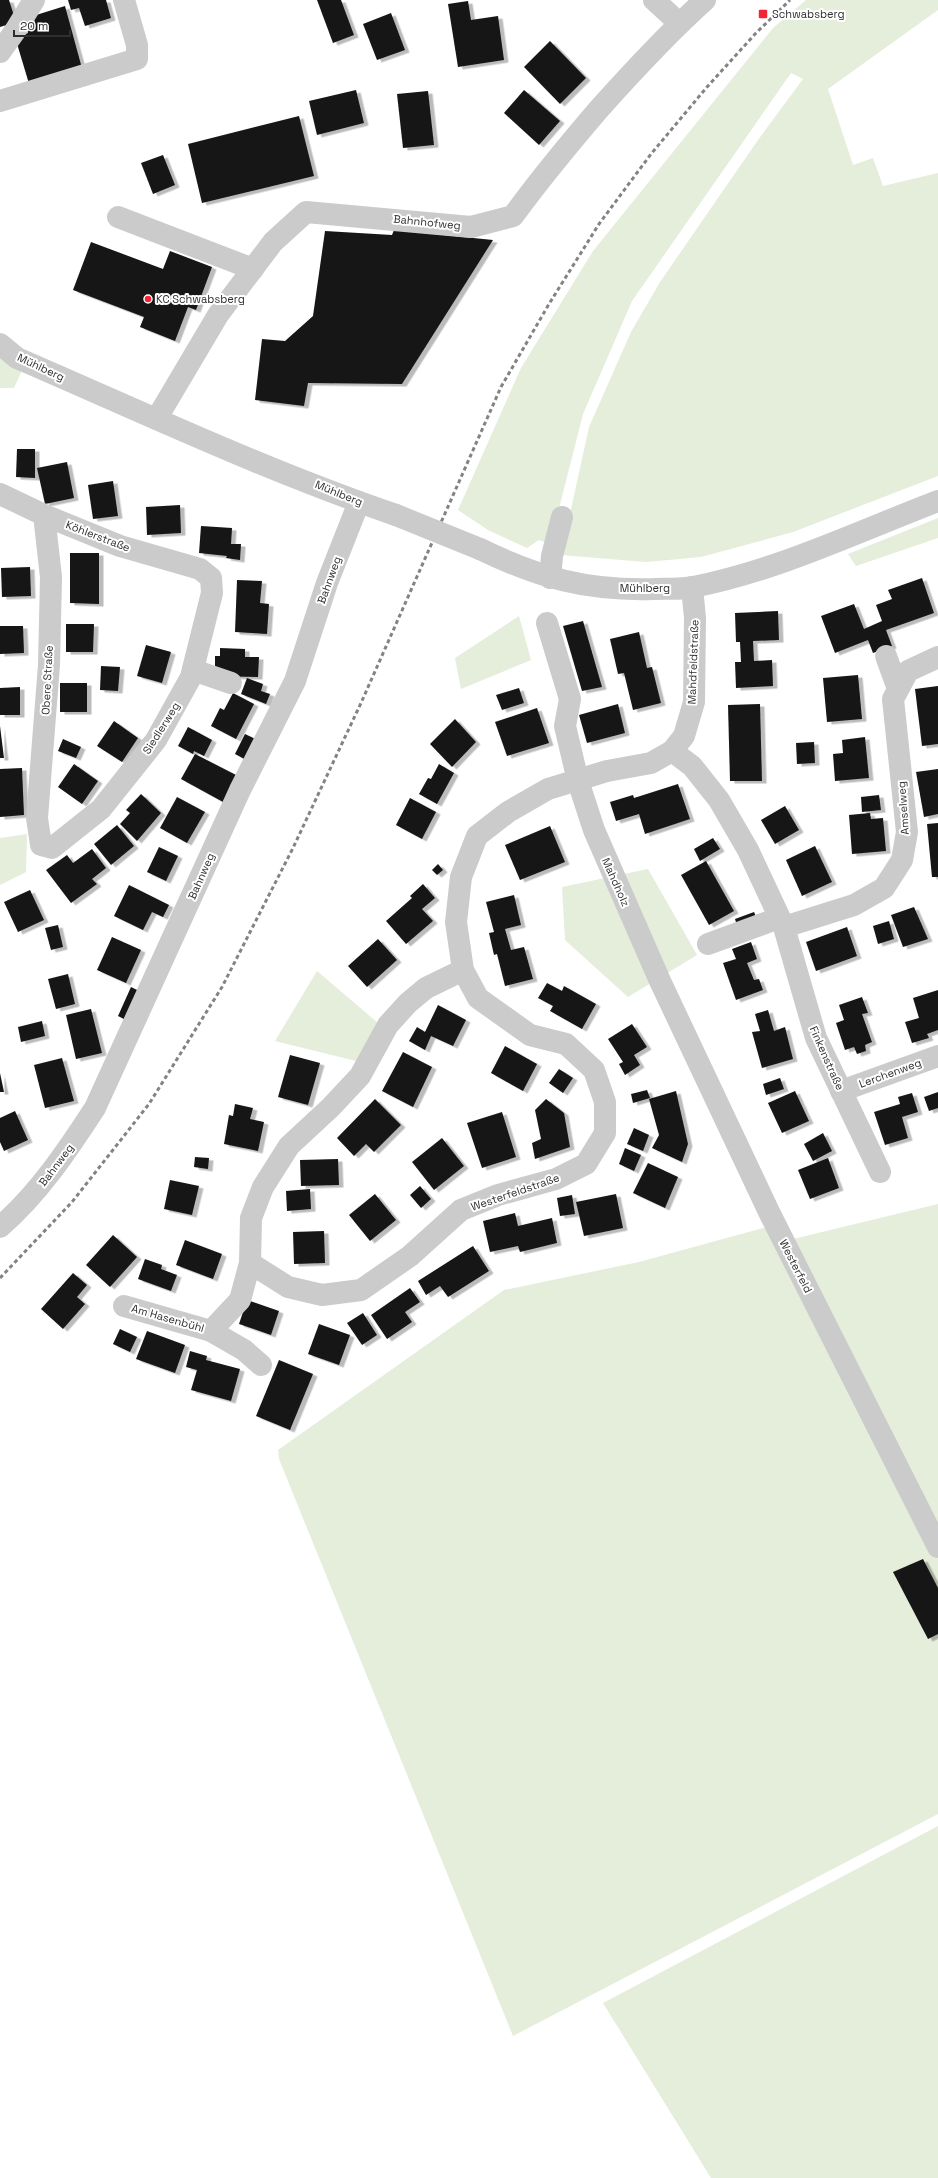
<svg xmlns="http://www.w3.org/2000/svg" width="938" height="2178" font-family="'Space Grotesk',sans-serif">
<defs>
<filter id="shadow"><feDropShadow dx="4.5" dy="2.5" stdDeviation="0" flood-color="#0004"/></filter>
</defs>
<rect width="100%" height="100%" fill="#fff"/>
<g fill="#e5eddb">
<polygon points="806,0 938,0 938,10 828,89 853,165 873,158 883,186 938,173 938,476 793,532 701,557 646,562 561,555 589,427 631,332 660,282 758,140 803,79 791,73 632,301 583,414 554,528 547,543 539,540 527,548 488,530 458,510 521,368 593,251 773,28"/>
<polygon points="0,352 23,368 14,388 0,388"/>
<polygon points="938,518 938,538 856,566 848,554"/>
<polygon points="519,616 531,660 461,689 455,658"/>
<polygon points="27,834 26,872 0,885 0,838"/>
<polygon points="648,869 697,955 628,997 565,940 562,887"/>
<polygon points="317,971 378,1023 360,1062 275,1041"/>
<polygon points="938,1204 938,1533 789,1240"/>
<polygon points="770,1226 938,1559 938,1814 513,2036 279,1459 278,1450 504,1290 639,1262"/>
<polygon points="938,1826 938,2178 711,2178 603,2003"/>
</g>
<g fill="#151515" filter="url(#shadow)">
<polygon points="0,0 9,0 16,22 0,27"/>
<polygon points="68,0 106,0 111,18 85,26 79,8 71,10"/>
<polygon points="317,0 341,0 354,35 333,43"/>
<polygon points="468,1 471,20 498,16 504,60 458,67 448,4"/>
<polygon points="65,6 83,72 30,87 15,37 28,33 25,26 35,23 33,16"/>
<polygon points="391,13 405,50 377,60 363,24"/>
<polygon points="550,41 586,78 560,104 524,67"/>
<polygon points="356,90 364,123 317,135 309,101"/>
<polygon points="524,90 560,121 539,145 504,113"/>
<polygon points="428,91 434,145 403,148 397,94"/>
<polygon points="299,116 314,176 202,203 188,144"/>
<polygon points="163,155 175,185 153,194 141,163"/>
<polygon points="394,230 493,240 402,384 308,383 304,406 255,400 262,339 285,341 313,316 325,231 392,235"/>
<polygon points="91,242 163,269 170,251 212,267 196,310 188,307 175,341 140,327 144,317 73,290"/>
<polygon points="17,449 35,449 35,478 16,477"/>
<polygon points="67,462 74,498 45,504 37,468"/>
<polygon points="113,481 118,516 93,519 88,485"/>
<polygon points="180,505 181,533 147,535 146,507"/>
<polygon points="201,526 232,528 231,544 241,544 240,560 226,558 227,556 199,553"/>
<polygon points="70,553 99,553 99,604 70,603"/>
<polygon points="30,567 31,596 2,597 1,568"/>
<polygon points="922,578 934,613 886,630 892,646 873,653 868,640 835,653 821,616 854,604 864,629 882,621 876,605 892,599 888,590"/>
<polygon points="237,580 262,581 260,603 269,604 267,634 235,632"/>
<polygon points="778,611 779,640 753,641 754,661 772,660 773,686 736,688 735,662 741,662 740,642 736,642 735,613"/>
<polygon points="583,621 602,687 582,691 563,626"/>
<polygon points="66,624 94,624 93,652 66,652"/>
<polygon points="0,626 23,626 24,653 0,654"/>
<polygon points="639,632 647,668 652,667 661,703 633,710 624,673 618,674 610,639"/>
<polygon points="146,645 171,652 162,683 137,676"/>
<polygon points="220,648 245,649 245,657 259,657 258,677 215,676 215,656 220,656"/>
<polygon points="101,666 120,667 118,691 100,690"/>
<polygon points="858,675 862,719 827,722 823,678"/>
<polygon points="247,678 263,684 261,691 270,694 266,704 241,694"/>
<rect x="60" y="683" width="27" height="29"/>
<polygon points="938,686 938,744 922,746 915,689"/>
<polygon points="20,687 20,715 0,715 0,688"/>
<polygon points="519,688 524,703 502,710 496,695"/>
<polygon points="233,693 254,704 236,739 211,726 220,708 224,710"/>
<polygon points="618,704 625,733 587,743 579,715"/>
<polygon points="760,704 762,781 730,781 728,705"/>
<polygon points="537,708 549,743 507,756 495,722"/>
<polygon points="455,719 476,742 452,767 430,744"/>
<polygon points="114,721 138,738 122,762 97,746"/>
<polygon points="0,726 4,758 0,758"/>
<polygon points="188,727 212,740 204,756 194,751 193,754 178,746"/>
<polygon points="245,734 260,741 250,762 235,754"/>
<polygon points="865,737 869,778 835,781 833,754 843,753 842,740"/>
<polygon points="63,739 81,747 76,758 58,751"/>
<polygon points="814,742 815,763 797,764 796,743"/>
<polygon points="195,754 238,776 223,802 181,779"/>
<polygon points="74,764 98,781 82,804 58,787"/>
<polygon points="439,764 454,773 437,804 419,794 428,778 431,779"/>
<polygon points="22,768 24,815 0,817 0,769"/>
<polygon points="938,769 938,814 924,817 916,772"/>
<polygon points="678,784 690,819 645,834 639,814 616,821 610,802 633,795 634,798"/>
<polygon points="141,794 161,813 137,841 120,824 130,813 126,810"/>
<polygon points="879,795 881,810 862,812 861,797"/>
<polygon points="177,797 205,812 187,843 160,828"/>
<polygon points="410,798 436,812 422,839 396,825"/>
<polygon points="785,806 799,830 775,844 761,820"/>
<polygon points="870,813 871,819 883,818 886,851 852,854 849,815"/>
<polygon points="938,823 938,877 932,877 927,824"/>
<polygon points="117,825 134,846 111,865 94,844"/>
<polygon points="550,826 565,862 520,880 505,845"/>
<polygon points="713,838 720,849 700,861 694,849"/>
<polygon points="815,846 832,882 802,896 786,860"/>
<polygon points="159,847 178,856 166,881 147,872"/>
<polygon points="92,849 106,868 92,879 97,884 71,903 46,870 67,855 73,863"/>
<polygon points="706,861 734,911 709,925 681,875"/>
<polygon points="438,864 443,870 437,875 432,870"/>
<polygon points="423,884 435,898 422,909 433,921 406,944 386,921 412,898 410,896"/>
<polygon points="129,885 169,905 163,917 152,912 143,930 114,916"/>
<polygon points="30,890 44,920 18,932 4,902"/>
<polygon points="514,895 521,925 505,929 511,950 524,947 533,979 505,986 497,954 494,955 489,933 494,932 486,902"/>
<polygon points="914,907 928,939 903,947 891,915"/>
<polygon points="754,912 758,921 738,929 735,919"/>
<polygon points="889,921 894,939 878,944 873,926"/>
<polygon points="58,925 63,947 51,950 45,928"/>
<polygon points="847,927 857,956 816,971 806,942"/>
<polygon points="112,937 141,950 126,983 97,970"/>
<polygon points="378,939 397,960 367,987 348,966"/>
<polygon points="751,942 757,959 747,963 754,980 759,979 763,990 736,1000 723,963 736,959 732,949"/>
<polygon points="68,974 75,1004 56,1009 48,979"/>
<polygon points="547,983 562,991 564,986 596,1004 582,1029 550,1011 553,1006 538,998"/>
<polygon points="131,987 143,993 130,1022 118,1016"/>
<polygon points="938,990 938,1030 927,1034 929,1038 912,1043 905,1022 919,1018 913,998"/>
<polygon points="862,997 868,1013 862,1014 872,1042 865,1045 866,1051 857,1054 854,1047 845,1050 836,1023 844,1020 839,1005"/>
<polygon points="438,1005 466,1020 453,1046 431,1036 425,1050 409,1041 417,1027 425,1032"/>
<polygon points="91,1009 102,1053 76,1059 66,1015"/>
<polygon points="768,1010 774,1031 785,1027 793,1059 762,1068 752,1032 760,1031 755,1014"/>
<polygon points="42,1021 45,1036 21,1042 18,1027"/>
<polygon points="632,1024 647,1047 634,1055 640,1065 625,1075 619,1064 623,1062 608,1039"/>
<polygon points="505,1046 537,1064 523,1091 491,1073"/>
<polygon points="403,1052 432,1067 413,1107 382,1091"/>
<polygon points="290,1055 320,1063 308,1105 278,1097"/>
<polygon points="62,1058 74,1101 45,1108 34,1065"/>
<polygon points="559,1069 573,1078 563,1093 549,1083"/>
<polygon points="0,1073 4,1092 0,1092"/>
<polygon points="780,1078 784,1089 766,1095 763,1084"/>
<polygon points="647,1090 650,1098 633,1103 631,1094"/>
<polygon points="676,1091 688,1144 682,1162 652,1148 659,1135 649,1099"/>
<polygon points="795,1091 809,1121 782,1133 768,1103"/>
<polygon points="938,1092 938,1108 929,1111 924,1097"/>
<polygon points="912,1093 918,1112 902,1117 908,1138 885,1145 874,1112 900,1104 898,1097"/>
<polygon points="375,1099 401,1125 374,1152 366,1144 354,1156 337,1138"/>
<polygon points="546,1099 564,1113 570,1147 535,1159 532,1143 541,1139 535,1110"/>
<polygon points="235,1104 253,1108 250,1119 264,1122 258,1151 224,1144 229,1115 233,1116"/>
<polygon points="15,1111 28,1140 4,1151 0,1142 0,1118"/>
<polygon points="502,1112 516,1157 482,1168 467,1123"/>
<polygon points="634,1128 649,1135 643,1151 627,1144"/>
<polygon points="823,1133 832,1151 813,1161 804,1144"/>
<polygon points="442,1138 464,1166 434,1190 412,1162"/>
<polygon points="625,1148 641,1155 634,1171 619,1164"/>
<polygon points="195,1157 209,1158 208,1169 194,1167"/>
<polygon points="828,1158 839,1188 810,1199 798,1170"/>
<polygon points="338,1159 339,1185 301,1186 300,1160"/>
<polygon points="648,1163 678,1177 665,1208 633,1193"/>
<polygon points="170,1180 199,1186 192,1215 164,1209"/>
<polygon points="420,1186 431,1199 421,1208 410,1195"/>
<polygon points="310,1189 311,1209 287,1211 286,1191"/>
<polygon points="375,1194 396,1220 370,1241 349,1215"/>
<polygon points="616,1194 623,1228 584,1236 576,1202"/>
<polygon points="572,1195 575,1214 560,1216 557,1198"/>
<polygon points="515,1213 518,1226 552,1218 557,1243 520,1252 518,1246 490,1252 483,1221"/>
<polygon points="324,1231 325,1263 294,1264 293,1232"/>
<polygon points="113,1235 137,1257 110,1287 86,1265"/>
<polygon points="185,1240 222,1254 213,1279 176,1265"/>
<polygon points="473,1246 489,1271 448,1297 440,1286 426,1295 418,1281"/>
<polygon points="145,1259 162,1265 161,1269 177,1275 171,1291 138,1279"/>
<polygon points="73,1273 87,1285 77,1297 85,1304 63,1329 41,1309"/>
<polygon points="410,1288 420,1302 405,1312 412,1322 387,1339 371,1315"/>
<polygon points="247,1300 279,1311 271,1335 239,1324"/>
<polygon points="363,1313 377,1335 362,1345 347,1323"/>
<polygon points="319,1324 350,1335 339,1365 308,1354"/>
<polygon points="120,1329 137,1337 130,1352 113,1344"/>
<polygon points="147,1331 185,1345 175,1373 136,1359"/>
<polygon points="190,1351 207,1356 206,1360 240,1369 231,1401 191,1390 197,1370 186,1367"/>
<polygon points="279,1360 313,1374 290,1430 256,1416"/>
<polygon points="923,1559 938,1588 938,1634 928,1639 893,1572"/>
</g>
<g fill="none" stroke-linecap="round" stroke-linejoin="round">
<g stroke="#cbcbcb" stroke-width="22">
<polyline points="654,0 679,23"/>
<polyline points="0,52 15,31 34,0"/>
<polyline points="0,101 137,59 137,45 124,0"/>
<polyline points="118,217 253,269"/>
<path d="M 0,344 L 17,358 C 142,412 267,471 396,515"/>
<path d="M 157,418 L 218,315 L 273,242 L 306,212 L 471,227 L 513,216 C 540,179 569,144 599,109 C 633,71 667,34 705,0"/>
<polyline points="0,494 44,515 120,546 200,569 211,578 212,593 191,677 156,740 101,809 52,848 41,845 37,818 49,665 51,577 44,515"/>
<path d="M 480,549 C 540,578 587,591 654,589 C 667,588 681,590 693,587 C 779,570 857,532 938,501"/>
<polyline points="550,578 552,556 562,517"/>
<polyline points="547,623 570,699 565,726 578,781 594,830 660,981 770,1214 938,1547"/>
<polyline points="886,656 898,689"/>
<polyline points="193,670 231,683"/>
<polyline points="672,751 692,766 719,800 748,850 784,927 816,1038 880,1172"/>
<polyline points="784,927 854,905 884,888 902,860 907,832 893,699 908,671 938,657"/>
<polyline points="708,944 779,918"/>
<polyline points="463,970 426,988 408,1003 388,1025 360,1076 331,1107 289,1146 263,1187 251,1218 250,1263 288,1287 322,1295 361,1290 410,1256 461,1210 498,1195 556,1179 586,1164 605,1133 605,1102 594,1070 566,1044 530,1035 478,998 463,970 456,922 461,877 477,836 508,812 548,789 607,771 651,763 672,751 684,736 694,702 695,618 692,587"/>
<polyline points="841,1091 938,1056"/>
<path d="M 0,1227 C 39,1193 67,1151 95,1108 L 240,790 L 295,681 L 327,583 L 359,502"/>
<polyline points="124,1306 211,1331 240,1300 250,1263"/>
<polyline points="211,1331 244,1350 261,1365"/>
</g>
<polyline stroke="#838383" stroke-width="3" stroke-dasharray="4 3" stroke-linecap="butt" points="0,1278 72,1202 149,1104 222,987 293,848 361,703 501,387 549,304 599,224 651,154 707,87 756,33 790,0"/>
<polyline stroke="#cbcbcb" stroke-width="22" points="396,515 480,549"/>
</g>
<g fill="#f12536" stroke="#fff" stroke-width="1.5">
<rect x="758" y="9" width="10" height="10" rx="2"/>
<circle cx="148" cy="299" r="4"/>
</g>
<g text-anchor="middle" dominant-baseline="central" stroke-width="4" stroke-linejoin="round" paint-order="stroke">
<g font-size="11" fill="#2e2e2e" stroke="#fff" text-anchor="start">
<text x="772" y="14">Schwabsberg</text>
<text x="156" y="299">KC Schwabsberg</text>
</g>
<g font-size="11" fill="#2e2e2e" stroke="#fff">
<text transform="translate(427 222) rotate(6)">Bahnhofweg</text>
<text transform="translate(41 367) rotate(25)">Mühlberg</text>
<text transform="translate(339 493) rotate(22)">Mühlberg</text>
<text transform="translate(98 536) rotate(21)">Köhlerstraße</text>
<text transform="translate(329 580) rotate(-70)">Bahnweg</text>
<text x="645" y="588">Mühlberg</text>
<text transform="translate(693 662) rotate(-88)">Mahdfeldstraße</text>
<text transform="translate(47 680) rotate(-87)">Obere Straße</text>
<text transform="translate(161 728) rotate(-58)">Siedlerweg</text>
<text transform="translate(903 808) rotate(-94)">Amselweg</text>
<text transform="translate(201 876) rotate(-66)">Bahnweg</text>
<text transform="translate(616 882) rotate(66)">Mahdholz</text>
<text transform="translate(827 1058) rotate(66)">Finkenstraße</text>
<text transform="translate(890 1073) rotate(-20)">Lerchenweg</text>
<text transform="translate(56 1165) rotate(-53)">Bahnweg</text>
<text transform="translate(515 1192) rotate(-19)">Westerfeldstraße</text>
<text transform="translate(796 1266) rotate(63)">Westerfeld</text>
<text transform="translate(168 1318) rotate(16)">Am Hasenbühl</text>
</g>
</g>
<path d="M14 30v6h56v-6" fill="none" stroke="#2e2e2e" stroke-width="2"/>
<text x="20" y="30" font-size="12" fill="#2e2e2e" stroke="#ffffff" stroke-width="3" paint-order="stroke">20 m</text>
</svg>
